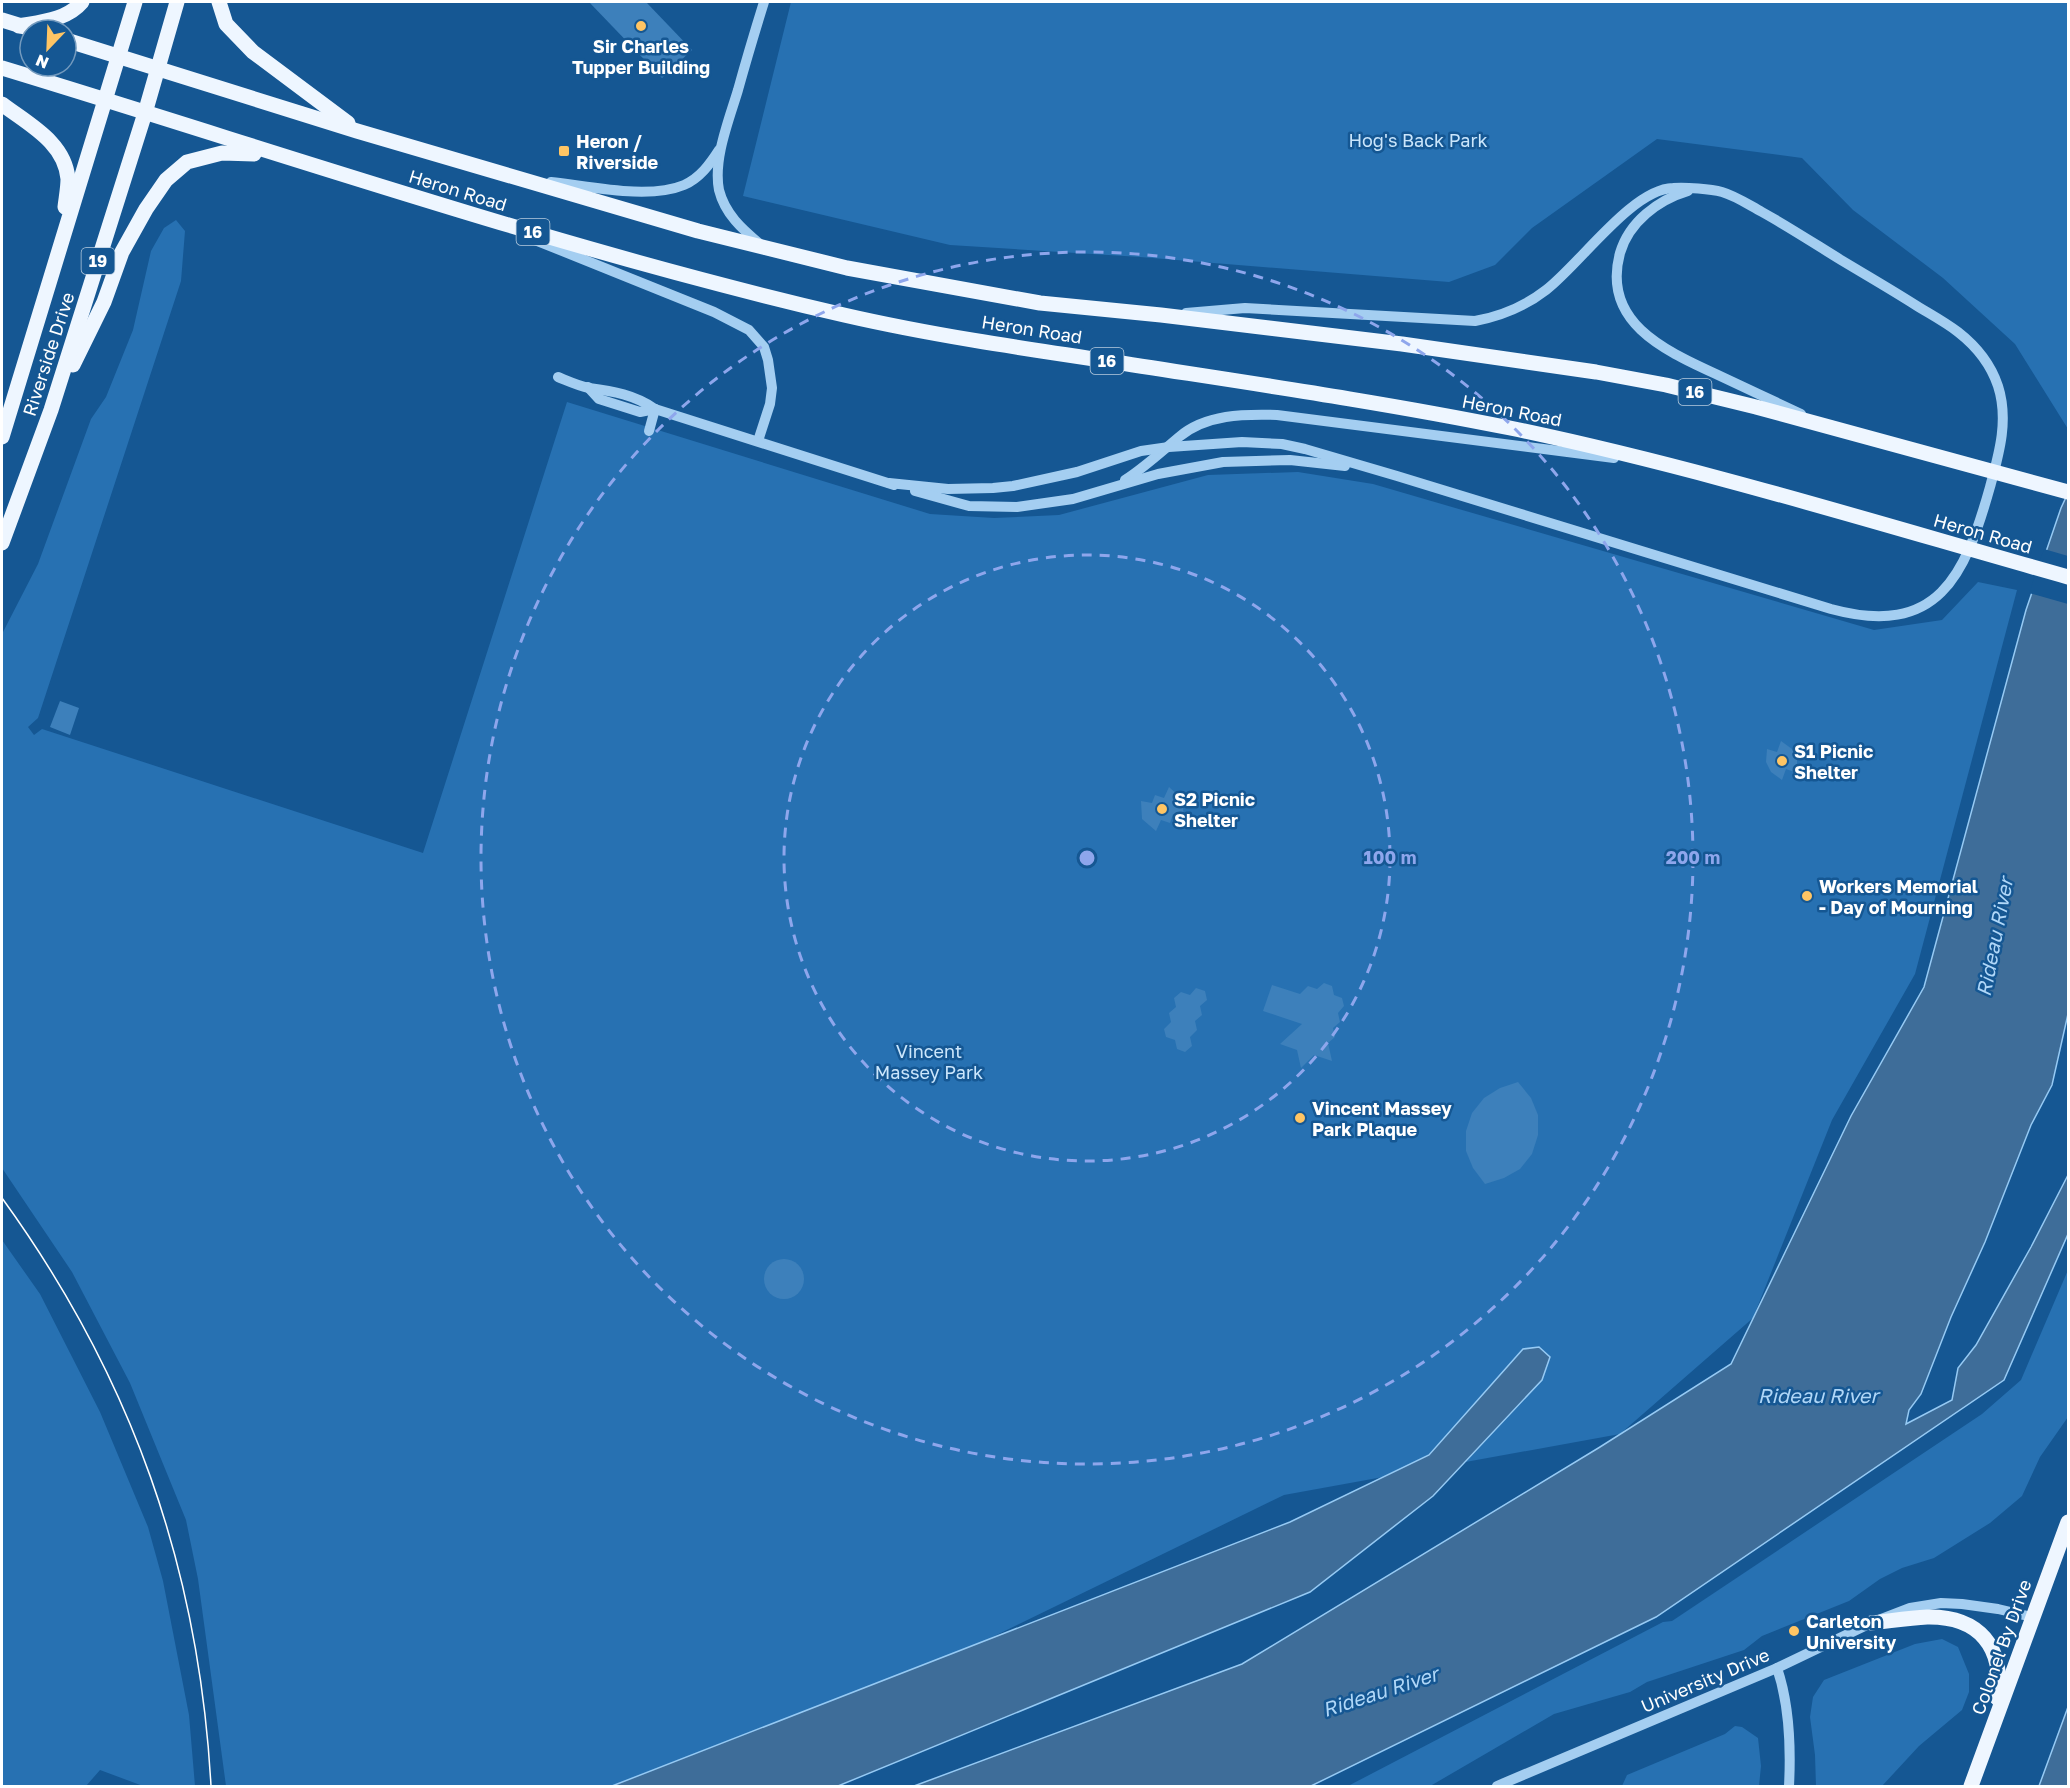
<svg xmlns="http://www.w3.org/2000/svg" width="2070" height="1788" font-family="'Golos Text',sans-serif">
<rect width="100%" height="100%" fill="#155793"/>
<g fill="#2771b2">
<polygon points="791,2 2068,2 2068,429 2015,344 1943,278 1853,210 1802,158 1657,139 1532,228 1495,265 1449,282 1140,257 950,245 743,196"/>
<polygon points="176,220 185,231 181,281 38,718 28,727 34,735 42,729 423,853 567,402 930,514 994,518 1059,515 1208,475 1298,472 1373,484 1874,630 1942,620 1978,582 2017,590 1915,974 1832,1120 1753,1318 1620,1434 1284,1495 974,1646 613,1786 226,1786 198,1579 186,1520 130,1383 72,1272 2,1168 2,634 38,564 91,419 106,397 133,330 151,251 164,228"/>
<polygon points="2,1240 40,1294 100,1412 148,1527 163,1581 189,1715 195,1786 143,1786 100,1770 86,1786 2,1786"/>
<polygon points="2068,1270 2068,1417 2040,1457 2022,1496 1990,1523 1934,1558 1902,1568 1880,1579 1849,1601 1762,1636 1744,1650 1647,1682 1630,1692 1554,1714 1432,1785 1348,1786 1663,1622 1672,1621 1982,1414 2021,1380"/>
<polygon points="1942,1639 1958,1647 1969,1674 1969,1692 1962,1710 1919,1746 1882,1786 1816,1786 1815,1755 1810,1717 1813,1697 1824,1680 1915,1644"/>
<polygon points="1735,1726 1742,1727 1758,1738 1761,1766 1759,1786 1622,1786 1627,1775 1725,1734"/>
</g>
<g fill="#3e6d99" stroke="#96caf4" stroke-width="1.5">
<polygon points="2068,493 2068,1014 2052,1085 2031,1125 1985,1242 1951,1317 1921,1394 1909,1410 1906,1424 1952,1400 1958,1368 1976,1345 2031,1247 2068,1175 2068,1234 2004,1380 1656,1617 1311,1786 914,1786 1242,1664 1600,1447 1731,1364 1851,1116 1924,987 2026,610 2061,508"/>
<polygon points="1539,1347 1550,1357 1542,1380 1433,1496 1310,1592 838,1786 612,1786 1290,1522 1429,1455 1523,1349"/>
<polygon points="2068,1707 2068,1786 2039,1786"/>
</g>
<polygon fill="#155793" points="2044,549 2068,556 2068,604 2029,593"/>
<g fill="#3d80bb">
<polygon points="589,2 646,2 692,50 662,78"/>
<polygon points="60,701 79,708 70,735 50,727"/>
<polygon points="1781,741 1792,749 1797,760 1797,773 1786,769 1782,780 1771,772 1766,762 1767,749 1777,752"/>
<polygon points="1169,787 1182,799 1184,817 1173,814 1170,823 1161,820 1156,831 1142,819 1141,801 1152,803 1155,795 1164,798"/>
<polygon points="1324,983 1332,986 1334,995 1342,998 1344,1006 1338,1013 1340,1022 1333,1028 1335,1037 1328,1043 1332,1061 1314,1055 1301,1068 1297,1050 1280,1044 1302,1024 1263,1011 1272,985 1300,994 1308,986 1317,989"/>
<polygon points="1196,988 1205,991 1207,1000 1200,1006 1202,1015 1195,1021 1197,1030 1190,1037 1192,1046 1185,1052 1177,1049 1175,1040 1166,1037 1164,1029 1171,1022 1169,1013 1176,1007 1174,998 1181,992 1190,995"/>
<polygon points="1518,1082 1531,1098 1538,1115 1538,1135 1532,1154 1520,1169 1504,1178 1485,1184 1473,1168 1466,1151 1466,1131 1472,1113 1484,1098 1500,1088"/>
<circle cx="784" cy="1279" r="20"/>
</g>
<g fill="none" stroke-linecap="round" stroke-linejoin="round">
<g stroke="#a4cef1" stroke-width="10">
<path d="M 551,182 C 589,186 648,200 684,185 C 700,178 710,164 719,150"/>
<path d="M 1688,191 C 1658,200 1629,222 1620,253 C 1601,323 1666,351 1718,375 C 1746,388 1773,401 1801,414"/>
<polyline points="525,236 714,312 749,330 764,347 768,360 772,388 770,404 758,441"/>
<path d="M 760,244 C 742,229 725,214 719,190 C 713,159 729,120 738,90 C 746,61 755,31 764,2"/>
<path d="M 558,377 C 568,381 579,386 589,388 C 613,391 635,395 655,409 L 894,485"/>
<polyline points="588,387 599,399 640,412 655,409"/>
<polyline points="649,431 655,409"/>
<path d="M 1125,480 C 1145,467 1161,452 1179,437 C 1206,414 1244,414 1277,415 L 1614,458"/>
<path d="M 889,483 L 948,489 L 993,488 L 1013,486 L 1077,472 L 1141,451 L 1169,447 L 1242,442 L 1282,444 L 1305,449 L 1397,476 L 1831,609 C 1938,638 1965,576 1990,487 C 1999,454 2009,420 1998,386 C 1991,365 1976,346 1958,332 C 1945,322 1930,314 1917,306 C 1892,290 1866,275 1841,260 C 1815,244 1789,227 1762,212 C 1749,205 1736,196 1722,192 C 1711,189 1686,187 1673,188 C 1632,189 1580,264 1546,290 C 1524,307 1502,316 1475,321 L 1245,308 L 1186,313"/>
<polyline points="915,491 969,506 1017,507 1073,499 1158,474 1223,462 1290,460 1345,466"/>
<path d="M 1777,1668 C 1790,1706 1791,1747 1789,1786"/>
<polyline points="1497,1786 1777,1668 1871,1623 1910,1608 1941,1603 1962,1604 1998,1609 2032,1617"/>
</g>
<g stroke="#eef6ff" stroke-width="15">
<polyline points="219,2 226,24 253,52 348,123"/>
<polyline points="2,20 28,28"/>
<path d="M 19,26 C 41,22 67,20 82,2"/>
<polyline points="66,40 357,131 698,231 847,268 1040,303 1161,315 1402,344 1596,372 1666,385 1756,407 2068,492"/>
<path d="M 2,68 C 282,153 559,249 844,315 C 931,335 1020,348 1108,361 C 1242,382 1376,401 1510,428 C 1698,467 1883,525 2068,577"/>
<path d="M 2,104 C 28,124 65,142 68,179 C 68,188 66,198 65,207"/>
<polyline points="73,365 104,302 122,252 146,209 166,180 187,162 222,153 254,154"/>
<polyline points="2,437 135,2"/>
<polyline points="2,543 51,410 145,113 177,2"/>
<path d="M 1871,1623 C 1890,1621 1909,1618 1927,1617 C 1979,1616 2005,1647 1997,1698"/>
<polyline points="1971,1786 2068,1522"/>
</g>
<path stroke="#fff" stroke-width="1.5" d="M 2,1198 C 131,1376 199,1567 211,1786"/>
</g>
<g fill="none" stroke="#8ea6ec" stroke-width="3" stroke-dasharray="10 8">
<circle cx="1087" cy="858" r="303"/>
<circle cx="1087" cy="858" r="606"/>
</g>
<g fill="#ffc564" stroke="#155793" stroke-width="2">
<circle cx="641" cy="26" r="6"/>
<rect x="558" y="145" width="12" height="12" rx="3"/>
<circle cx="1782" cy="761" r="6"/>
<circle cx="1162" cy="809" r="6"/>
<circle cx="1807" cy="896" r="6"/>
<circle cx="1300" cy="1118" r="6"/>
<circle cx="1794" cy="1631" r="6"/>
</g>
<g text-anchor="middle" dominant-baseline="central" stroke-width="5" stroke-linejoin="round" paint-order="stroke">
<g fill="#155793" stroke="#b9cddf" stroke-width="1.5">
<rect x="516.5" y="219" width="33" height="26" rx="4.5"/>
<rect x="81.5" y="248" width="33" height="26" rx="4.5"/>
<rect x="1090.5" y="348" width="33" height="26" rx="4.5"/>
<rect x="1678.5" y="379" width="33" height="26" rx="4.5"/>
</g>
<g font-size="16" font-weight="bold" fill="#fff">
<text x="533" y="232">16</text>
<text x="98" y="261">19</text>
<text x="1107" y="361">16</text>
<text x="1695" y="392">16</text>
</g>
<g font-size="18" font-weight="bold" fill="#fff" stroke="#155793" text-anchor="start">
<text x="641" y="46" text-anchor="middle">Sir Charles<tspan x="641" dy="21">Tupper Building</tspan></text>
<text x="576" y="141">Heron /<tspan x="576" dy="21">Riverside</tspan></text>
<text x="1794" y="751">S1 Picnic<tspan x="1794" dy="21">Shelter</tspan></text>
<text x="1174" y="799">S2 Picnic<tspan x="1174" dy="21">Shelter</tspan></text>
<text x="1819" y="886">Workers Memorial<tspan x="1819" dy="21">- Day of Mourning</tspan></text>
<text x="1312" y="1108">Vincent Massey<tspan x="1312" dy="21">Park Plaque</tspan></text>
<text x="1806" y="1621">Carleton<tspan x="1806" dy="21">University</tspan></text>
</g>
<g font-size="18" fill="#cbe6fc" stroke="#155793">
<text x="1418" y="140">Hog's Back Park</text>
<text x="929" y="1051">Vincent<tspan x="929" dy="21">Massey Park</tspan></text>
</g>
<g font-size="18" fill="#fff" stroke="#155793">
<text transform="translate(458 190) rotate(17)">Heron Road</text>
<text transform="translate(1032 329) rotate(9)">Heron Road</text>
<text transform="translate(48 354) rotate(-72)">Riverside Drive</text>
<text transform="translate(1512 410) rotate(11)">Heron Road</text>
<text transform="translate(1983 533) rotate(16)">Heron Road</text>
<text transform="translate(2001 1647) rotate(-70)">Colonel By Drive</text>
<text transform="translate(1705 1680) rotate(-23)">University Drive</text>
</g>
<g font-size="20" font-style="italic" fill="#b0d7f8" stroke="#155793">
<text transform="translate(1994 937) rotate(-79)">Rideau River</text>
<text x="1818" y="1395">Rideau River</text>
<text transform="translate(1380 1691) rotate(-18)">Rideau River</text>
</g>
</g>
<circle cx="1087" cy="858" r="9" fill="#8ea6ec" stroke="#155793" stroke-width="3"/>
<g font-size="18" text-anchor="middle" font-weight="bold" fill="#8ea6ec" stroke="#155793" stroke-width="5" stroke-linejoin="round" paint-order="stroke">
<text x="1390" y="864">100 m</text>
<text x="1693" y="864">200 m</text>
</g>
<rect width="2070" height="1788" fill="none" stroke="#ffffff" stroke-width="6"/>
<g transform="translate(48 48) rotate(203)"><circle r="28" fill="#155793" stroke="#739abe" stroke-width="1.5"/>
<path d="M0-4.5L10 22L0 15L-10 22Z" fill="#ffc564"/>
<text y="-9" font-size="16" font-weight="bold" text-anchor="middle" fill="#ffffff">N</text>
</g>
</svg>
